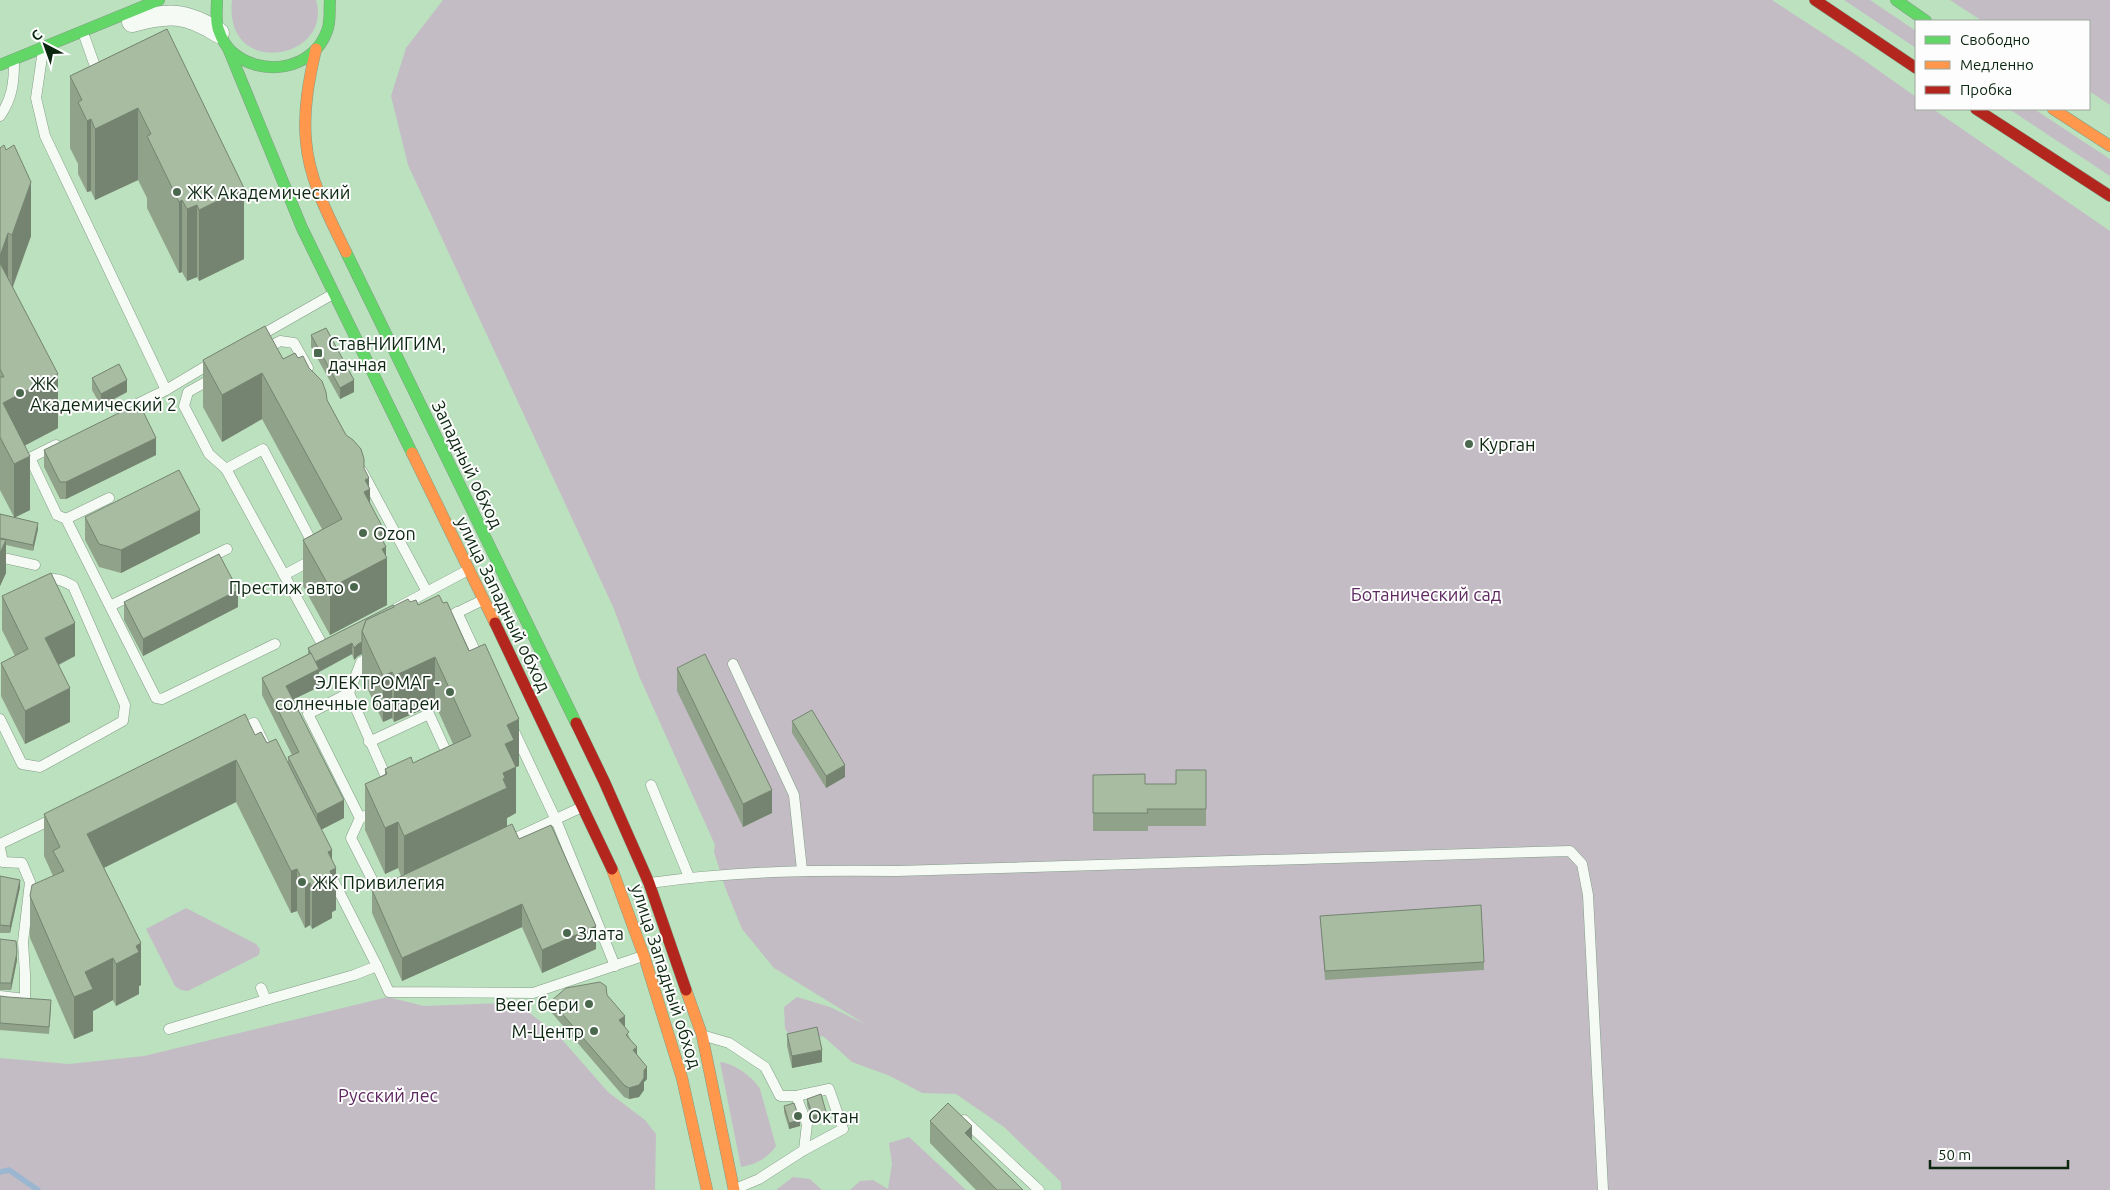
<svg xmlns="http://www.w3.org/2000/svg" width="2110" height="1190" font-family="Ubuntu,sans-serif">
<rect width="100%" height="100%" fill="#bce1bf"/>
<g fill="#c4bcc5">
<path d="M 232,0 L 316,0 C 334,60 223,80 232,0 Z"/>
<polygon points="443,0 1772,0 1861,58 1916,97 1916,109 1933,109 2110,231 2110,1190 1061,1190 1061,1182 1004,1127 956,1094 922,1093 890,1076 852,1062 823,1036 795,1042 785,1029 784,1007 797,997 830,1007 865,1024 774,968 742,929 725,887 714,852 715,845 639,676 614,609 408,165 391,96 406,48"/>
<polygon points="1844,0 1870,0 1916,31 1916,48"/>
<polygon points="1950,0 2110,0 2110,105 2089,91 2089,21 1982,21"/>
<polygon points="2009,109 2034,109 2110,159 2110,176"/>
<polygon points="186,908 256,944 260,949 259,955 188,991 181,990 175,986 146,929"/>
<polygon points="388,997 424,1006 503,1003 527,1011 558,1035 608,1092 645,1120 656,1134 655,1190 0,1190 0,1058 69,1064 144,1056"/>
<path d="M 720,1062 C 735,1064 752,1076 760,1089 L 776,1146 C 767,1159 756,1164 741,1167 Z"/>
<polygon points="909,1137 966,1190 850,1190 860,1181 873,1180 888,1189 892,1164 889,1143"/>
<polygon points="793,1177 810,1179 822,1190 776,1190"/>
</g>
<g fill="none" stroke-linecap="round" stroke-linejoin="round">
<polyline stroke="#9bb6d0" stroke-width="5.5" points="0,1172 9,1170 38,1190"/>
<g stroke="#829e85" stroke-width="11">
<g id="lane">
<polyline points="85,38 96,69"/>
<polyline points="43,50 36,98 45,136 166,390"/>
<path d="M 0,116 C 12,99 14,83 14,63"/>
<polyline points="256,338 333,294"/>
<polyline points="265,350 280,341 294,343 308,368"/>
<polyline points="215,377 188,392 184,406 209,454 226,469 323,646 329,643"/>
<polyline points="127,409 166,390 213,362"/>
<polyline points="56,445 30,458 57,515 66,519 156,698 162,699 275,644"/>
<polyline points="226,469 263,449 315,548"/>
<polyline points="362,471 427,592"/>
<polyline points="66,519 109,498"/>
<polyline points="0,557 35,565"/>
<polyline points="284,575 314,559"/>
<polyline points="110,606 227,549"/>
<polyline points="397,608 468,570"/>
<polyline points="457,612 479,659"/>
<polyline points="442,620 483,600"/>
<polyline points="374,655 361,662 349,693 390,786"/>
<polyline points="733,664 794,795 802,870"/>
<polyline points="349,693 308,714 360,818 365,816"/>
<path d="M 0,719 L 22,764 L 40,767 L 123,721 L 125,705 L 73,586 C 62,580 54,576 43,582"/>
<polyline points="239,729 254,723 265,745"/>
<polyline points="514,731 556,820 615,966"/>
<polyline points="369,742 429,714 450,760"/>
<polyline points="651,785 689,877"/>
<polyline points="360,818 351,838 382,899"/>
<polyline points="507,842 582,807"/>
<polyline points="0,844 55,818"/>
<polyline points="0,848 3,862 22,863 30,882 23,942 25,974 25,999 0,996"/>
<polyline points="330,874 377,966"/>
<path d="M 650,883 C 735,871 812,870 897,871 L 1570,851 L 1582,864 L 1588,895 L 1603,1190"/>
<polyline points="261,988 266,1000 354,975 377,966 389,992 533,993 643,956"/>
<polyline points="169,1029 266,1000"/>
<polyline points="705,1036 729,1043 765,1067 780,1096 796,1096 829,1089 843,1129 804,1150 759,1179 735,1189"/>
<polyline points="796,1096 807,1124 804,1150"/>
<polyline points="964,1120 1039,1190"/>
</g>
</g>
<g stroke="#829e85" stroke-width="21">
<path id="street" d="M 132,22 C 169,12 186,12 219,33"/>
</g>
<g stroke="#829e85" stroke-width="12">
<g id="fast">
<path d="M 217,0 C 217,9 215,23 219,31 C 221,37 226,46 231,51 C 260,78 313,71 327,31 C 331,22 329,9 330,0"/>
<polyline points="1896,0 1926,21"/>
<polyline points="228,48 302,228 412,453"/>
<polyline points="0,65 159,0"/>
<polyline points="346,252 576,723"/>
</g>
</g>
<g stroke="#829e85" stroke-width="12">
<g id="slow">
<path d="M 316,49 C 309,79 303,110 306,141 C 309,180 329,217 346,252"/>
<polyline points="2053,109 2110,146"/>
<polyline points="412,453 495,623"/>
<polyline points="612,869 644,956 682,1078 707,1190"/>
<polyline points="686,990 702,1035 734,1190"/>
</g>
</g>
<g stroke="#829e85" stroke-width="12">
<g id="jam">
<polyline points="1815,0 1916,68"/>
<polyline points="1976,109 2110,196"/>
<polyline points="495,623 612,869"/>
<polyline points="576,723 604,781 649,883 686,990"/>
</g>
</g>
<use href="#lane" stroke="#f5faf5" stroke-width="10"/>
<use href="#street" stroke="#f5faf5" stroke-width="20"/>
<use href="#fast" stroke="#63d668" stroke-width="11"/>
<use href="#slow" stroke="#ff974d" stroke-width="11"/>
<use href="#jam" stroke="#b3261e" stroke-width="11"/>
</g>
<g fill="#90a28a">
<polygon points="167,29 244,259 199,281 197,277 187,281 182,272 179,273 147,208 147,198 138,180 95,200 91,191 87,192 78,174 78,164 70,148 70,76"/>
<polygon points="0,148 31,236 13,287 58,428 25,445 30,510 15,517 38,529 33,551 6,545 6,573 0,586 0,514 14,517 0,490"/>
<polygon points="311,335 354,392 340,399 311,347"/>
<polygon points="298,358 327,400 364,469 369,487 370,503 384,543 386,557 387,605 330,635 303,586 303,540 322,529 262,419 222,442 203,407 203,360"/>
<polygon points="92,378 127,392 101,406 92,390"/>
<polygon points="44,450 156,455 66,499 60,499 44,467"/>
<polygon points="85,517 200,533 121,573 99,567 85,540"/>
<polygon points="2,596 75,656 59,665 70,722 25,744 1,696 1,663 15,656 2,630"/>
<polygon points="124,602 238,607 143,656 124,620"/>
<polygon points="410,602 418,605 519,766 516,767 516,813 507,818 507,827 519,839 596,949 542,973 522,927 402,981 372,913 372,890 401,876 398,868 385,874 365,830 365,784 385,774 385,769 413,763 453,744 435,704 394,722 392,718 383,722 362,677 362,654 358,656 354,660 352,654 319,672 319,687 293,699 344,818 321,829 332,861 336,910 332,912 332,918 312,929 310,925 305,928 297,911 291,913 236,802 104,868 141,985 139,986 139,994 116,1006 113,1000 93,1011 93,1031 74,1039 30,938 30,896 53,876 44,856 44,814 255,735 267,743 288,763 288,757 292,755 262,695 262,678 308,654 308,648 394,607"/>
<polygon points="677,668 772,813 743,827 677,691"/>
<polygon points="792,721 845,777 826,788 792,733"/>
<polygon points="1206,770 1206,826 1148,826 1148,831 1093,831 1093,775 1145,784 1176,784"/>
<polygon points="0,876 20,887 10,933 0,933"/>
<polygon points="1320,916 1484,962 1484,970 1325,980"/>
<polygon points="0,939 17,960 11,990 0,990"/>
<polygon points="607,995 625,1027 647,1079 644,1082 644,1090 639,1097 629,1099 624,1097 551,1012 551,1001"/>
<polygon points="0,996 51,1008 49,1034 0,1030"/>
<polygon points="787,1034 822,1062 792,1068 787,1046"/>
<polygon points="807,1099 826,1118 813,1122 807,1105"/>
<polygon points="784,1106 800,1126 789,1129 784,1112"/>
<polygon points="930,1121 972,1140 1023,1190 976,1190 930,1143"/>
</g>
<g fill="#758471">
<polygon points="138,108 138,180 95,200 95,129"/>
<polygon points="91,119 91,191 87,192 87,121"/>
<polygon points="31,182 31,236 12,288 12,235"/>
<polygon points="244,188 244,259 199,281 199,210"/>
<polygon points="182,200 182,272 179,273 179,202"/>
<polygon points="197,205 197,277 187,281 187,209"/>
<polygon points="8,233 8,287 0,310 0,256"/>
<polygon points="262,373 262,419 222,442 222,395"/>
<polygon points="58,374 58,428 9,454 3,403"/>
<polygon points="127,380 127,392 101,406 101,394"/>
<polygon points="354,380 354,392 340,399 340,388"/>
<polygon points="156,438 156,455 66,499 66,482"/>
<polygon points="30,456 30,510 14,518 14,464"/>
<polygon points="369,478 369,489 370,489 370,535 364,492 365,480"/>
<polygon points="200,510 200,533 121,573 121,550"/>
<polygon points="38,523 38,529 33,551 33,545"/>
<polygon points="384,530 384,548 386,547 386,559 387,558 387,605 330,635 330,588 379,533"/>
<polygon points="6,540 6,573 0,586 0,553"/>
<polygon points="238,590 238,607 143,656 143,639"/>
<polygon points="75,623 75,656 45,671 45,638"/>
<polygon points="362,642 362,654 358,656 354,660 354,648 358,644"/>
<polygon points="352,643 352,654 319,672 319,687 286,703 286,686 315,662"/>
<polygon points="435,657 435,704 394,722 394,676"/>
<polygon points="392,672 392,718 383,722 383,676"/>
<polygon points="70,688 70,722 25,744 25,711"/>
<polygon points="519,719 519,766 516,767 516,813 507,818 507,834 404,882 404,836 503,773 507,725"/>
<polygon points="236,760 236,802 87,876 87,834"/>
<polygon points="845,765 845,777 826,788 826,776"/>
<polygon points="772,790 772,813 743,827 743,804"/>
<polygon points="344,800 344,818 317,832 317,814"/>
<polygon points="398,822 398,868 385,874 385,828"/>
<polygon points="332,850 332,870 336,868 336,910 332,912 332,918 312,929 312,887 328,852"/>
<polygon points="297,869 297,911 291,913 291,871"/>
<polygon points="20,880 20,887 10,933 10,926"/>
<polygon points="310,883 310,925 305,928 305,886"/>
<polygon points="522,904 522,927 402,981 402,958"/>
<polygon points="596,926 596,949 542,973 542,950"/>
<polygon points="141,943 141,985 139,986 139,994 116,1006 116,964 136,946"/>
<polygon points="17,952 17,960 11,990 11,983"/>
<polygon points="113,958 113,1000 93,1011 93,1031 74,1039 74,997 85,972"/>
<polygon points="625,1016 625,1027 619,1020"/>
<polygon points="637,1047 637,1059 633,1050"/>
<polygon points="822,1050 822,1062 792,1068 792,1056"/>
<polygon points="647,1067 647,1079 644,1082 644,1090 639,1097 629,1099 629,1088"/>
<polygon points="826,1112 826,1118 813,1122 813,1116"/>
<polygon points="800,1120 800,1126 789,1129 789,1123"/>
<polygon points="972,1126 972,1148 965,1133"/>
</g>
<g fill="#a7bca1" stroke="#758471">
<polygon points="167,29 244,188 199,210 197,205 187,209 182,200 179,202 147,136 151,134 138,108 95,129 91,119 87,121 78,102 82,100 70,76"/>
<polygon points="4,145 6,150 14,145 31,182 12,235 8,233 0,256 0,148"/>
<polygon points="0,263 58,374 3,403 30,456 14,464 0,437 0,377 4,377 0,369"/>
<polygon points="265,326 283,359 295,353 298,358 303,356 309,368 322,381 326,392 327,400 346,435 353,440 361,449 364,459 364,468 369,478 365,480 370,489 364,492 384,530 379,533 386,547 382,549 387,558 330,588 303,540 342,519 262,373 222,395 203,360"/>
<polygon points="326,328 354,380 340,388 311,335"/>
<polygon points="119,364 127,380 101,394 92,378"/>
<polygon points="139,403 156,438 66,482 60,482 44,450"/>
<polygon points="179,470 200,510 121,550 99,544 85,517"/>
<polygon points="0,514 38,523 33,545 0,538"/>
<polygon points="0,539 6,540 0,553"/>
<polygon points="219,554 238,590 143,639 124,602"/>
<polygon points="51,573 75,623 45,638 70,688 25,711 1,663 28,649 2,596"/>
<polygon points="439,595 443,603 447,602 469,651 485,644 519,719 507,725 514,740 505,744 516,767 503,773 505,778 503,779 507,788 404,836 398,822 385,828 365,784 387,774 385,769 411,757 413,763 471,736 435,657 394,676 392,672 383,676 362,631 366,620 408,599 410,602 416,600 418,605"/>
<polygon points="393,605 394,607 366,620 362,631 362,642 358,644 354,648 352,643 315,662 308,648"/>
<polygon points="311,653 319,669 286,686 344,800 317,814 288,757 299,752 262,678"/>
<polygon points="705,654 772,790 743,804 677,668"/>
<polygon points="812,710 845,765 826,776 792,721"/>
<polygon points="245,714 255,735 261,732 267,743 276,739 332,850 328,852 336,868 330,871 332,876 312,887 310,883 305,886 297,869 291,871 236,760 87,834 141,943 136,946 139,952 116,964 113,958 85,972 93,989 74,997 30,896 32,885 64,871 53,851 60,847 44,814"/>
<polygon points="1176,770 1206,770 1206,809 1147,809 1148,813 1093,813 1093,775 1145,774 1145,784 1176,784"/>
<polygon points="512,824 519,839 551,825 596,926 542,950 522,904 402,958 372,890"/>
<polygon points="0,876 20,880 10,926 0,925"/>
<polygon points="1481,905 1484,962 1325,971 1320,916"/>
<polygon points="0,939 16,941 17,952 11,983 0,983"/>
<polygon points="600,982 606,986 607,995 625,1016 619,1020 629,1032 626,1035 637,1047 633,1050 647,1067 644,1070 644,1078 639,1085 629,1088 624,1085 551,1001 566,988"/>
<polygon points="0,996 8,997 51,1000 49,1027 0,1023"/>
<polygon points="817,1027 822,1050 792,1056 787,1034"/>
<polygon points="821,1094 826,1112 813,1116 807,1099"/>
<polygon points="794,1103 800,1120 789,1123 784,1106"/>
<polygon points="948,1103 972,1126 965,1133 1023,1190 997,1190 930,1121"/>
</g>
<g fill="#4a684d" stroke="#fdfdfd" stroke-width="2">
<circle cx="177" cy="192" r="5"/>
<rect x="313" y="348" width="10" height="10" rx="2.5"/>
<circle cx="20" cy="393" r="5"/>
<circle cx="1469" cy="444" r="5"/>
<circle cx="363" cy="533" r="5"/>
<circle cx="354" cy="587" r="5"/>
<circle cx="450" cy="692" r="5"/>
<circle cx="302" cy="882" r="5"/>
<circle cx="567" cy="933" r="5"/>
<circle cx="589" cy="1004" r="5"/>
<circle cx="594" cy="1031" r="5"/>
<circle cx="798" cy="1116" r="5"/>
</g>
<g text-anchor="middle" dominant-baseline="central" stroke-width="4" stroke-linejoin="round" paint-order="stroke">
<g font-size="18" fill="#0c2710" stroke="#fdfdfd" text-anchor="start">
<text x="187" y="192">ЖК Академический</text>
<text x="328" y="343">СтавНИИГИМ,<tspan x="328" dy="21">дачная</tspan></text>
<text x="30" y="383">ЖК<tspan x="30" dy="21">Академический 2</tspan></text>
<text x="1479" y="444">Курган</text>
<text x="373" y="533">Ozon</text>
<text x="344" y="587" text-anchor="end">Престиж авто</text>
<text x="440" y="682" text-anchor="end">ЭЛЕКТРОМАГ -<tspan x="440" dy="21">солнечные батареи</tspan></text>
<text x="312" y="882">ЖК Привилегия</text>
<text x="577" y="933">Злата</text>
<text x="579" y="1004" text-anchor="end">Beer бери</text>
<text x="584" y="1031" text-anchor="end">М-Центр</text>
<text x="808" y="1116">Октан</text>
</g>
<g font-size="18" fill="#0c2710" stroke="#fdfdfd">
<text transform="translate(468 464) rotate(64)">Западный обход</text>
<text transform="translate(504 604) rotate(64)">улица Западный обход</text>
<text transform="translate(667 976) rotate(72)">улица Западный обход</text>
</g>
<g font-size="18" fill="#5e2860" stroke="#fdfdfd">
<text x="1426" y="594">Ботанический сад</text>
<text x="388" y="1095">Русский лес</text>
</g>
</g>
<rect x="1915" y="20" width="175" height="90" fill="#fdfdfd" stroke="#9da79e"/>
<rect x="1925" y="36" width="25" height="8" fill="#63d668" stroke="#9da79e"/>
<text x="1960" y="45" font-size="15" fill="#0c2710">Свободно</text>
<rect x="1925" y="61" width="25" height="8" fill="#ff974d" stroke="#9da79e"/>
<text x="1960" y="70" font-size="15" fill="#0c2710">Медленно</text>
<rect x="1925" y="86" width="25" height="8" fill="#b3261e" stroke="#9da79e"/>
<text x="1960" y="95" font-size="15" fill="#0c2710">Пробка</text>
<g transform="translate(45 45) rotate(319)" stroke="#fdfdfd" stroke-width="4" paint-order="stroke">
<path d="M0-4L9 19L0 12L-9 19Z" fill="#0c2710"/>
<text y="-8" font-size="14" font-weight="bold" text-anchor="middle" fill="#0c2710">С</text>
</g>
<path d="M1930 1160v8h138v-8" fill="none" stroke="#0c2710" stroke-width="2.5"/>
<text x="1938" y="1160" font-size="15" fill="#0c2710" stroke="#fdfdfd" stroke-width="4" paint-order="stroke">50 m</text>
</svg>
